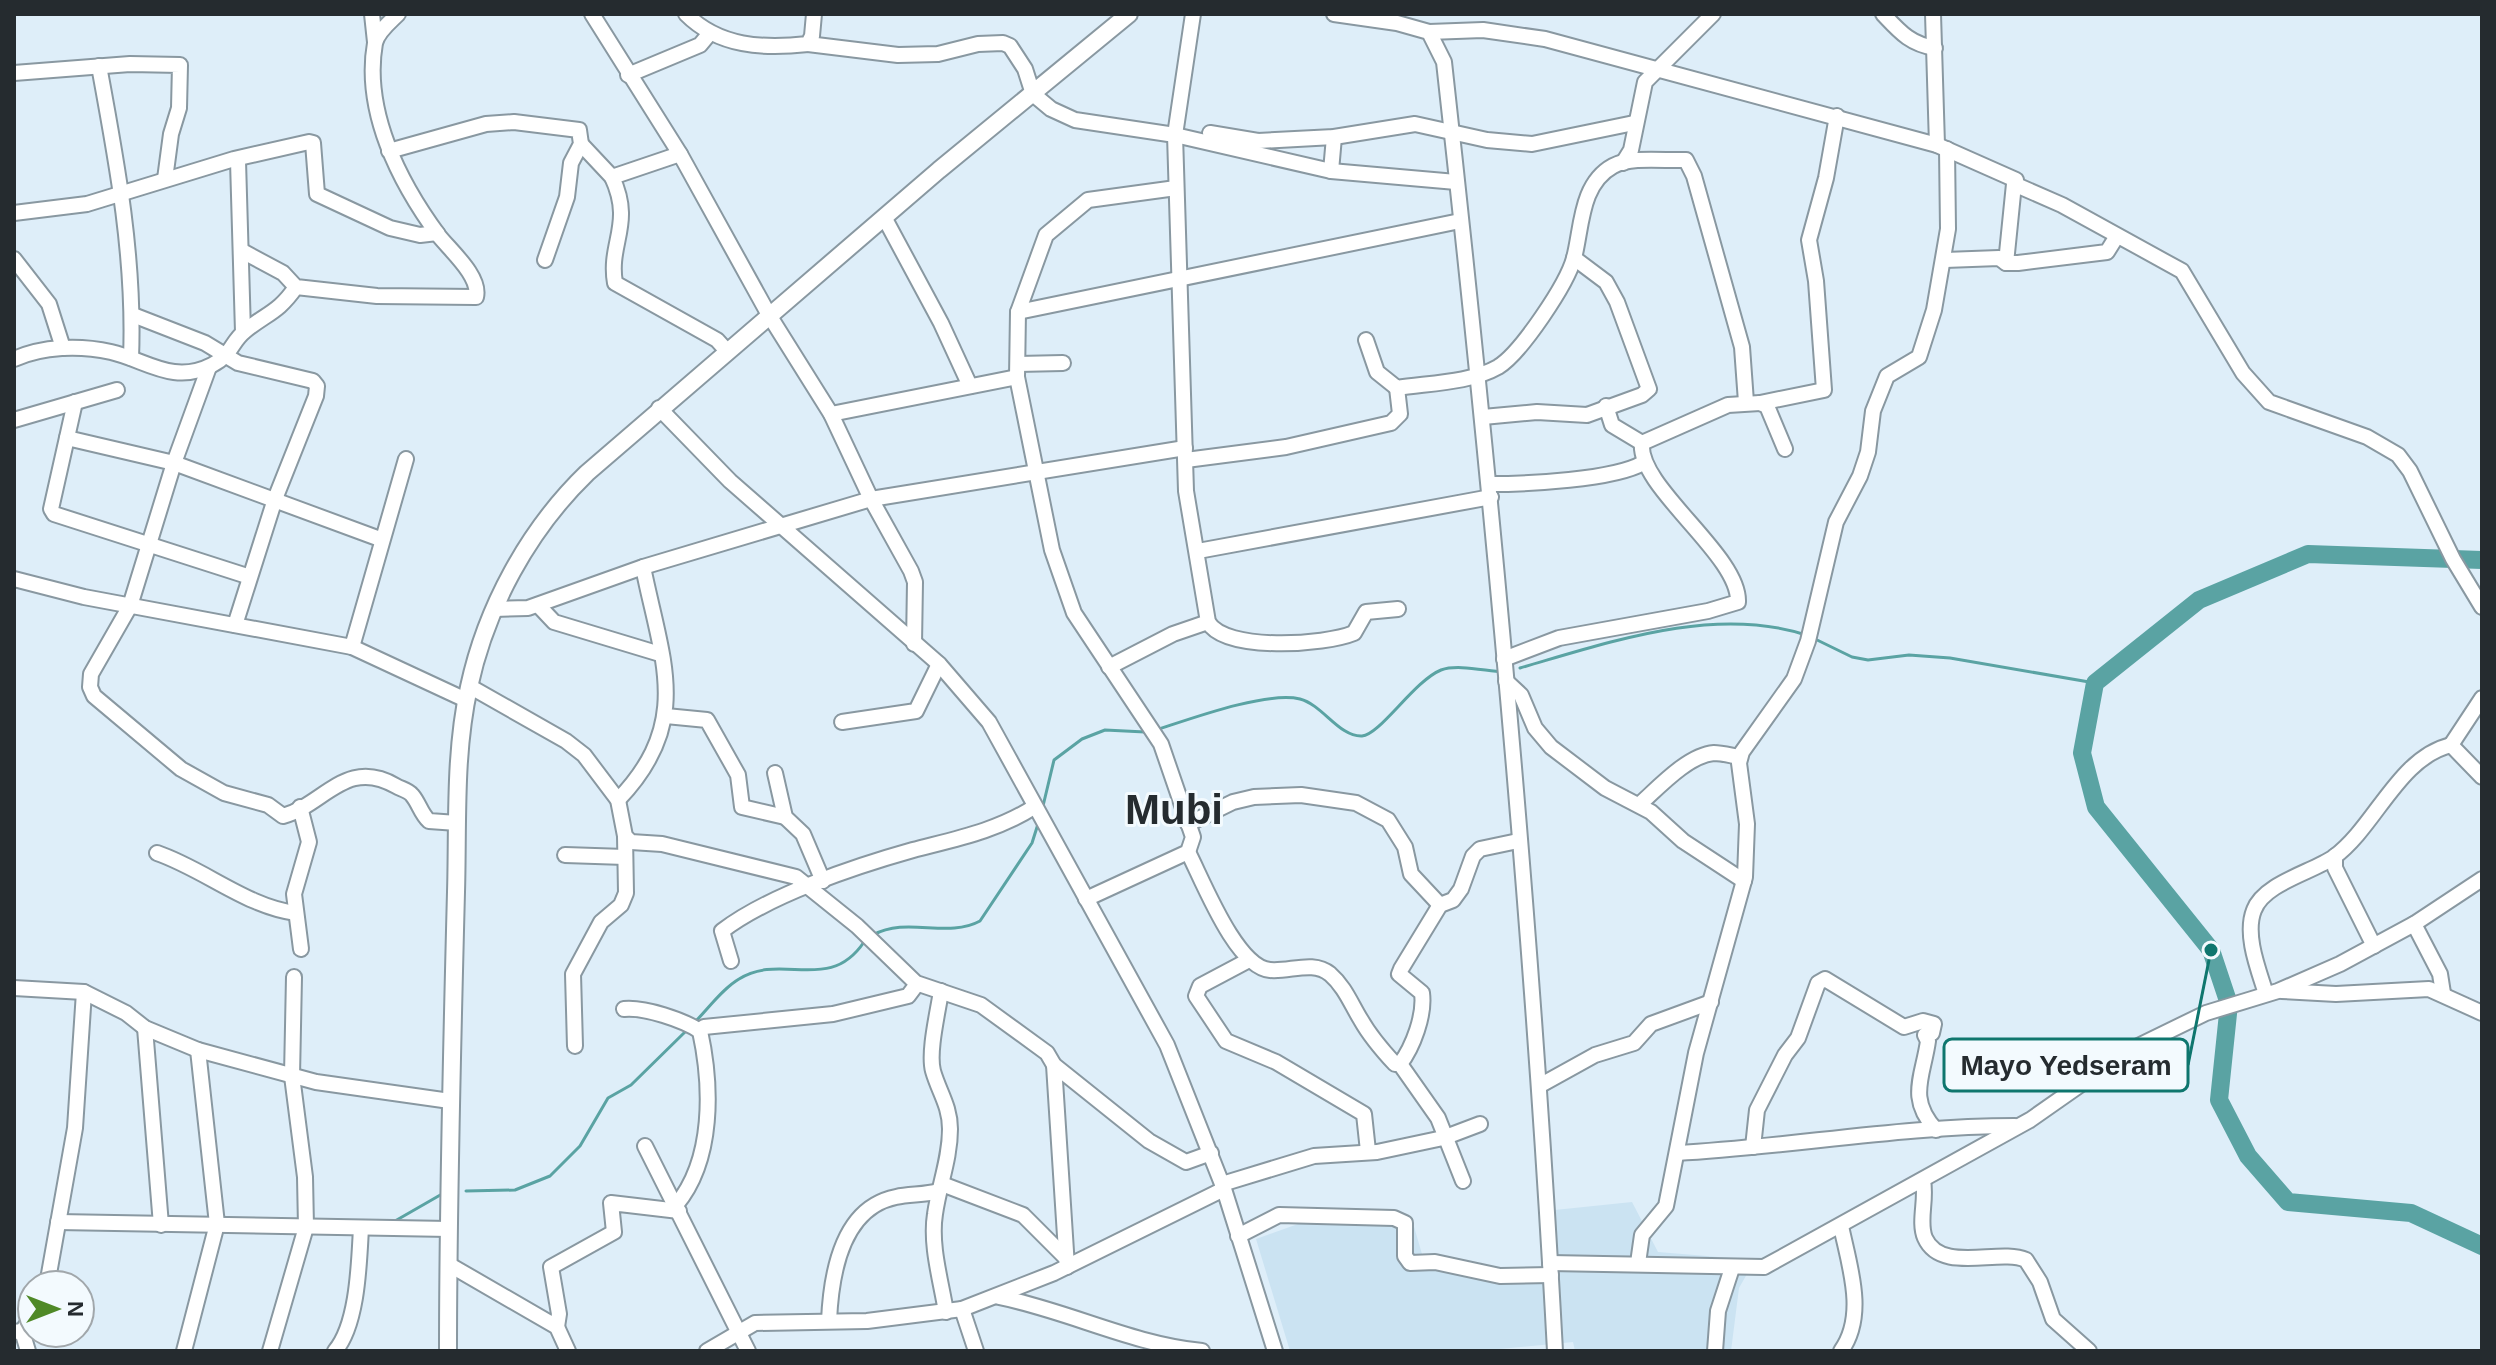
<svg xmlns="http://www.w3.org/2000/svg" width="2496" height="1365" font-family="Arial,sans-serif">
<rect width="100%" height="100%" fill="#deeef9"/>
<polygon fill="#cbe3f2" points="1632,1202 1658,1252 1755,1260 1739,1288 1731,1351 1575,1351 1573,1342 1478,1351 1290,1351 1256,1239 1298,1224 1413,1223 1426,1268 1543,1280 1545,1211"/>
<g fill="none" stroke-linecap="round" stroke-linejoin="round">
<g stroke="#5aa3a3" stroke-width="3">
<polyline points="1813,638 1852,657 1868,660 1909,655 1950,658 2095,683"/>
<path d="M 1520,668 C 1610,642 1714,605 1806,635"/>
<path d="M 1156,730 C 1190,719 1266,691 1300,699 C 1323,705 1339,737 1362,736 C 1380,735 1414,681 1441,670 C 1458,664 1485,671 1503,672"/>
<polyline points="1043,806 1054,760 1082,739 1105,730 1145,732"/>
<path d="M 873,935 C 907,916 947,939 980,921 L 1032,843 L 1038,824"/>
<path d="M 694,1023 C 708,1009 722,989 739,979 C 782,952 829,994 864,942"/>
<polyline points="466,1191 515,1190 550,1176 580,1146 608,1098 631,1085 686,1031"/>
<polyline points="395,1221 442,1194"/>
</g>
<polyline stroke="#5aa3a3" stroke-width="18" points="2482,560 2308,554 2199,600 2095,683 2082,753 2096,807 2211,950 2229,1004 2219,1100 2248,1156 2288,1202 2411,1213 2482,1246"/>
<g stroke="#8998a1" stroke-width="18">
<g id="minor">
<polyline points="372,14 375,42"/>
<polyline points="592,14 680,154 769,315 831,414 871,499 911,571 915,582 914,644"/>
<path d="M 686,14 C 719,47 763,49 808,44 L 812,36 L 814,14"/>
<path d="M 1193,14 L 1175,135 L 1186,491 L 1208,622 C 1225,652 1325,645 1354,633 L 1366,612 L 1398,609"/>
<path d="M 1334,14 L 1397,23 L 1429,32 L 1444,62 C 1492,491 1532,920 1555,1351"/>
<path d="M 1883,14 C 1900,32 1910,44 1935,48"/>
<polyline points="1933,14 1937,145"/>
<polyline points="1429,32 1483,30 1545,39 1937,145 2016,180 2014,184 2062,205 2182,271 2243,373 2269,402 2367,437 2398,455 2410,471 2453,559 2482,607"/>
<polyline points="808,44 898,55 938,54 978,44 1003,43 1010,46 1025,69 1033,94 1051,109 1075,120 1175,135 1331,171 1456,182"/>
<path d="M 99,66 C 117,163 135,259 131,358"/>
<polyline points="14,73 130,64 180,65 179,108 171,134 165,179"/>
<polyline points="628,75 700,45 710,33"/>
<polyline points="1210,133 1258,141 1334,137 1415,124 1487,140 1532,144 1634,123"/>
<polyline points="581,144 612,177 680,154"/>
<polyline points="389,151 486,124 514,122 579,130 581,144 571,163 567,197 545,260"/>
<polyline points="238,161 243,332"/>
<polyline points="1623,163 1631,150 1645,82 1713,14"/>
<polyline points="1331,171 1334,137"/>
<path d="M 612,177 C 634,224 608,243 615,283 L 717,340 L 727,351"/>
<polyline points="14,213 87,204 234,159 309,142 313,143 317,194 390,228 420,235 437,233"/>
<polyline points="884,217 941,323 970,386"/>
<path d="M 242,251 L 283,273 L 296,287 L 377,296 L 476,297 C 481,277 451,251 439,236 C 399,182 363,111 375,43 C 378,31 390,22 398,14"/>
<polyline points="14,259 49,304 63,348"/>
<polyline points="1945,260 1999,258 2006,263 2018,263 2107,252 2117,236"/>
<polyline points="2006,263 2014,184"/>
<polyline points="1018,312 1460,221"/>
<polyline points="133,315 205,343 238,363 313,381 317,386 316,396 275,499 235,625"/>
<path d="M 1366,340 L 1377,372 L 1397,388 C 1429,383 1470,383 1498,367 C 1521,353 1567,284 1574,258 C 1582,228 1580,184 1613,166 C 1631,156 1665,161 1686,160 L 1694,176 L 1742,347 L 1746,402"/>
<path d="M 14,359 C 43,346 80,345 111,352 C 146,360 173,385 212,365 C 232,355 231,342 245,331 C 267,313 278,313 296,287"/>
<polyline points="1018,364 1063,363"/>
<path d="M 209,367 L 174,463 L 130,606 L 91,674 L 90,687 L 94,696 L 181,769 L 224,793 L 268,805 L 283,816 C 324,805 346,757 396,786 C 401,789 408,790 412,795 C 419,803 421,814 429,821 L 457,823"/>
<polyline points="75,402 51,509 54,514 247,576"/>
<polyline points="1760,403 1767,406 1785,449"/>
<polyline points="1606,406 1612,425 1642,443 1728,405 1760,403 1824,390 1816,281 1809,240 1826,178 1837,116"/>
<polyline points="659,408 730,481 939,664 989,722 1167,1045 1224,1189 1275,1351"/>
<polyline points="831,414 1017,377"/>
<polyline points="1483,417 1537,412 1587,415 1642,395 1649,389 1617,302 1606,282 1574,258"/>
<polyline points="14,420 117,390"/>
<polyline points="67,438 174,463 380,539"/>
<polyline points="1186,460 1286,447 1391,423 1400,414 1397,388"/>
<path d="M 1490,484 C 1526,484 1614,480 1643,463"/>
<polyline points="1198,551 1491,497"/>
<polyline points="14,579 84,597 352,647 466,700"/>
<polyline points="538,605 554,622 660,654"/>
<polyline points="494,609 528,608 643,567 871,499 1185,448"/>
<polyline points="352,647 406,459"/>
<path d="M 1504,659 L 1559,638 L 1708,611 L 1738,602 C 1740,555 1637,487 1642,443"/>
<polyline points="1109,667 1173,634 1208,622"/>
<polyline points="1506,681 1521,695 1535,728 1551,747 1605,788 1651,812 1683,841 1744,881"/>
<polyline points="469,686 566,741 584,755 618,800 625,836 631,842 662,844 796,877 857,926 916,983 981,1005 1047,1053 1054,1065 1149,1141 1186,1162 1211,1153"/>
<polyline points="666,716 707,720 738,775 742,807 785,817"/>
<polyline points="842,722 916,711 939,664"/>
<polyline points="2451,745 2482,698"/>
<polyline points="2451,745 2482,777"/>
<polyline points="775,773 785,817 803,834 823,881"/>
<path d="M 618,800 C 693,722 662,661 643,567"/>
<path d="M 1640,804 C 1658,788 1688,755 1714,753 C 1722,753 1733,756 1740,757"/>
<polyline points="300,807 309,842 294,894 301,949"/>
<polyline points="1188,824 1233,802 1254,797 1301,795 1356,803 1388,820 1405,847 1411,874 1440,905"/>
<path d="M 1188,852 C 1203,881 1236,967 1270,970 C 1290,972 1313,960 1330,974 C 1345,987 1351,1004 1361,1020 C 1370,1036 1382,1050 1395,1064 L 1400,1064 L 1438,1118 L 1463,1181"/>
<path d="M 157,853 C 204,869 247,907 296,913"/>
<polyline points="565,855 625,857"/>
<polyline points="2335,856 2335,868 2374,946"/>
<polyline points="1086,899 1188,852 1193,837 1161,744 1074,613 1052,550 1017,377 1018,312 1046,235 1088,200 1176,188"/>
<polyline points="2414,924 2440,974 2443,993"/>
<polyline points="1249,960 1200,986 1196,996 1226,1041 1276,1062 1364,1114 1368,1151"/>
<path d="M 731,961 L 722,931 C 769,895 856,866 913,850 C 955,839 997,831 1034,807"/>
<polyline points="14,988 84,992 126,1013 145,1028 198,1050 316,1082 450,1101"/>
<path d="M 941,991 C 938,1012 928,1052 933,1071 C 939,1092 950,1106 950,1129 C 950,1159 939,1185 935,1214 C 930,1245 941,1281 946,1312"/>
<polyline points="2282,991 2336,994 2429,989 2482,1013"/>
<path d="M 2266,994 C 2259,971 2244,935 2254,910 C 2264,883 2313,872 2334,857 C 2376,826 2398,758 2451,745"/>
<path d="M 624,1009 C 645,1007 683,1020 700,1031"/>
<polyline points="145,1028 161,1225"/>
<polyline points="575,1046 573,974 601,922 621,905 626,893 625,836"/>
<path d="M 1400,1064 C 1413,1047 1425,1015 1422,993 L 1399,974 L 1401,969 L 1440,905 L 1453,900 L 1461,889 L 1473,856 L 1480,849 L 1518,841"/>
<polyline points="1054,1065 1067,1267"/>
<polyline points="1539,1086 1595,1055 1634,1043 1651,1024 1711,1002"/>
<polyline points="645,1146 748,1351"/>
<path d="M 1753,1147 L 1757,1110 L 1785,1055 L 1798,1038 L 1818,983 L 1825,979 L 1904,1027 L 1923,1021 L 1934,1024 L 1932,1033 L 1925,1035 L 1928,1041 C 1923,1077 1907,1098 1936,1130"/>
<path d="M 1677,1153 C 1790,1147 1901,1126 2015,1126"/>
<path d="M 1923,1181 C 1927,1199 1918,1222 1925,1238 C 1941,1274 1999,1248 2026,1260 L 2040,1282 L 2053,1319 L 2089,1351"/>
<polyline points="942,1184 1023,1215 1066,1258"/>
<polyline points="1222,1184 1314,1156 1377,1152 1443,1138 1480,1124"/>
<path d="M 676,1205 C 714,1160 712,1086 700,1031 L 704,1027 L 833,1014 L 908,996 L 917,984"/>
<polyline points="58,1222 449,1229"/>
<path d="M 1841,1226 C 1849,1265 1867,1315 1841,1351"/>
<polyline points="1238,1236 1279,1215 1394,1218 1405,1223 1405,1256 1410,1263 1435,1262 1500,1276 1551,1275"/>
<polyline points="1550,1263 1764,1267 2030,1120 2130,1050 2206,1013 2278,991 2340,964 2414,924 2482,879"/>
<polyline points="1638,1263 1642,1235 1666,1206 1696,1053 1745,877 1747,824 1739,763 1742,752 1794,679 1808,641 1836,522 1860,476 1868,452 1873,411 1887,376 1919,357 1934,310 1948,229 1947,149"/>
<polyline points="448,1264 557,1327 568,1351"/>
<polyline points="47,1285 75,1128 84,992"/>
<path d="M 999,1297 C 1069,1311 1131,1344 1202,1351"/>
<polyline points="962,1309 976,1351"/>
<path d="M 829,1321 C 831,1275 841,1208 896,1197 C 910,1194 925,1195 939,1191"/>
<polyline points="557,1327 559,1314 551,1267 614,1232 611,1203 679,1211"/>
<polyline points="22,1331 28,1351"/>
<polyline points="14,1332 22,1331 32,1317"/>
<polyline points="184,1351 217,1224 198,1050"/>
<polyline points="270,1351 306,1227 305,1177 292,1076 294,977"/>
<path d="M 335,1351 C 358,1324 359,1262 361,1228"/>
<polyline points="707,1351 755,1323 867,1321 962,1309 1054,1273 1224,1189"/>
<polyline points="1715,1351 1718,1311 1732,1268"/>
</g>
</g>
<g stroke="#8998a1" stroke-width="20">
<path id="major" d="M 448,1351 C 448,1198 452,1045 456,892 C 458,824 454,754 469,687 C 486,608 528,530 587,473 L 939,170 L 1129,14"/>
</g>
<use href="#minor" stroke="#fff" stroke-width="14"/>
<use href="#major" stroke="#fff" stroke-width="16"/>
</g>
<g text-anchor="middle" dominant-baseline="central" stroke-width="6" stroke-linejoin="round" paint-order="stroke">
<g font-size="42" font-weight="bold" fill="#252b2f" stroke="#f3fafe">
<text x="1174" y="809">Mubi</text>
</g>
</g>
<path fill="none" stroke="#0f766e" stroke-width="3" d="M2211 950L2188 1065"/>
<circle fill="#0f766e" stroke="#f3fafe" stroke-width="3" cx="2211" cy="950" r="8"/>
<rect fill="#f3fafe" stroke="#0f766e" stroke-width="3" x="1944" y="1039" width="244" height="52" rx="8"/>
<g font-size="28" text-anchor="middle" font-weight="bold" fill="#252b2f">
<text x="2066" y="1075">Mayo Yedseram</text>
</g>
<rect width="2496" height="1365" fill="none" stroke="#252b2f" stroke-width="32"/>
<g transform="translate(56 1309) rotate(90)"><circle r="38" fill="#f3fafe" stroke="#a1a7ab" stroke-width="2"/>
<path d="M0-6L14 30L0 20L-14 30Z" fill="#4f8927"/>
<text y="-12" font-size="22" font-weight="bold" text-anchor="middle" fill="#252b2f">N</text>
</g>
</svg>
